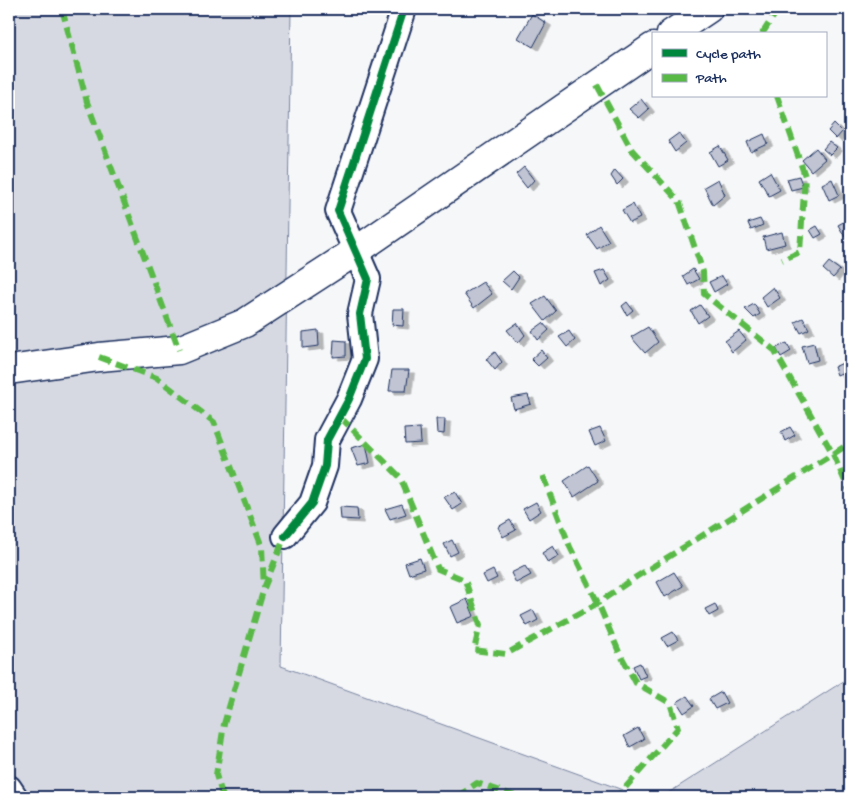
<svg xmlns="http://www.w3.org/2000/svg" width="859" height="806" font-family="'Gochi Hand',sans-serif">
<defs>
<filter id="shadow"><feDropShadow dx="5.5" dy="3" stdDeviation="0" flood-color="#0004"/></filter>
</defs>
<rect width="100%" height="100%" fill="#f6f7f9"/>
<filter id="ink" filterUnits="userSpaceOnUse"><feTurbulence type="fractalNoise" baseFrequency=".02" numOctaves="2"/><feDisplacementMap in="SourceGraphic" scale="10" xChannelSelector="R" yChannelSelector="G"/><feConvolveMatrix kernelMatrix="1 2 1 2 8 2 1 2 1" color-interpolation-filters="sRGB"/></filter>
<g filter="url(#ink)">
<g fill="#d6d9e2" stroke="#7884a0">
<polygon points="9,9 291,9 281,666 642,797 9,797"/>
<polygon points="850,677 850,797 662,797"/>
</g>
<g fill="#c0c4d3" stroke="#1b2f5e" filter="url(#shadow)">
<polygon points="532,14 546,23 533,47 518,38"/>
<polygon points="641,99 649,109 639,118 629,109"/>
<polygon points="834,124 842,132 836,139 828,131"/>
<polygon points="679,133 686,143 675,152 668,141"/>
<polygon points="764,134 768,144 751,152 747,142"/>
<polygon points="829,142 837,148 830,155 823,149"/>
<polygon points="720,146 728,160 718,166 710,152"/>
<polygon points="816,148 825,159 811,171 802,160"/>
<polygon points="524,167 534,180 527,188 516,174"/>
<polygon points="615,170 623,179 617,185 611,176"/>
<polygon points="770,172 780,190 769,196 759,179"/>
<polygon points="799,176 803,187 791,190 787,179"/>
<polygon points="718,179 725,195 713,205 704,187"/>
<polygon points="832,179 839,195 829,200 822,184"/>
<polygon points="633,204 640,218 630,223 622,210"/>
<polygon points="760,219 763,225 751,230 748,223"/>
<polygon points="847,220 850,226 850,234 845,237 838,225"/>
<polygon points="599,225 609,241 597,249 587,235"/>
<polygon points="817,226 822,234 815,238 810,230"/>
<polygon points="782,232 785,244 766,249 763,237"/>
<polygon points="829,262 840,270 833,278 823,269"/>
<polygon points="693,269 699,279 688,285 683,276"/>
<polygon points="604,270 610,280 601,286 595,273"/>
<polygon points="513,271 519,277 511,289 502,281"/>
<polygon points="722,276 727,284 714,292 709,282"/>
<polygon points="483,282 492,294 474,308 464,294"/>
<polygon points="773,287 780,298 767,307 761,297"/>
<polygon points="545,296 556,311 545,321 532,304"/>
<polygon points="627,302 633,310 627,315 622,306"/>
<polygon points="754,304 760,314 754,318 745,309"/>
<polygon points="700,305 708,316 698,323 691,311"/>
<polygon points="393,309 404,309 403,326 392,325"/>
<polygon points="803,318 809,329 801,333 795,322"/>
<polygon points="517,323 525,335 518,343 507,330"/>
<polygon points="543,323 549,330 538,340 532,331"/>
<polygon points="648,327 658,342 645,353 631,337"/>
<polygon points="318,330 319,346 303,348 303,332"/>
<polygon points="569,331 575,340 567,347 559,337"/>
<polygon points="739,331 746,340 732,352 725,341"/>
<polygon points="334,340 346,341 346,356 333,357"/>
<polygon points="787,343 791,351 781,357 776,348"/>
<polygon points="814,343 818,360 807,363 802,346"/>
<polygon points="541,350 547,358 538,366 531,359"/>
<polygon points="495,352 502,362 495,370 486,359"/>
<polygon points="845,362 848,370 837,375 834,367"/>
<polygon points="392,370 409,370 406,391 389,391"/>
<polygon points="528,395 531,404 514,409 511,398"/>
<polygon points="436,419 445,419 444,434 437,433"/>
<polygon points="790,427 795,435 785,441 781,432"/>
<polygon points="420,428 421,443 405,444 404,429"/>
<polygon points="600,428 606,441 595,446 589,432"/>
<polygon points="366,444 370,463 358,466 351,448"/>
<polygon points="588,465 598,481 574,497 564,481"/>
<polygon points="455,492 462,504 453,510 444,497"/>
<polygon points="536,502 541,511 529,519 523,509"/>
<polygon points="402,504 406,514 390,519 385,509"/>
<polygon points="340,507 357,508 358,520 341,519"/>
<polygon points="510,520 516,530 503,537 498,527"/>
<polygon points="452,540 458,552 450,556 444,544"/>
<polygon points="553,546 559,556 548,563 542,553"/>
<polygon points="420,558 424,569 409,574 405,563"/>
<polygon points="525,566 531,575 516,583 511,573"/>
<polygon points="493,570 497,578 487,583 483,575"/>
<polygon points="674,572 683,586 665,597 657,582"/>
<polygon points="467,599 474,616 457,623 450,607"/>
<polygon points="715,604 718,611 709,616 705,609"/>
<polygon points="533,610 538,620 527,626 521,616"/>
<polygon points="673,632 678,640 667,646 662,638"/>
<polygon points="640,663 646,676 639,679 633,666"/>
<polygon points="721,692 727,703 715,709 709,699"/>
<polygon points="687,696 694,706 684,713 677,702"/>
<polygon points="638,728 644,739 630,747 624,736"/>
</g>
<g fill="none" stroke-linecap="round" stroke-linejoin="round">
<g stroke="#1b2f5e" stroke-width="28">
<g id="minor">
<polyline points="285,536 312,503 325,466 327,440 349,399 365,359 360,314 368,279 338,211 404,9"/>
<polyline points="9,788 15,797"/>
</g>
</g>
<g stroke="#1b2f5e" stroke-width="31">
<g id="major">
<polyline points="671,34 708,9"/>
<polyline points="9,370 99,357 179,350 245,323 356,251 653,47"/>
</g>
</g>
<use href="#minor" stroke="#fff" stroke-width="24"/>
<use href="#major" stroke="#fff" stroke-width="28"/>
<g stroke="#58b947" stroke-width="6" stroke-dasharray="12 6" stroke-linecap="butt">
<polyline points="62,9 87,102 179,350"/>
<polyline points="762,34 777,11 776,9"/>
<polyline points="597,85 632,150 679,201 703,272 704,294 774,350 833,454 850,443"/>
<polyline points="777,96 805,176 800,252 782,260"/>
<polyline points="99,357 157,378 214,422 262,547 264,588"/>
<polyline points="340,417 400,477 438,569 465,580 480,625 474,650 506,654 598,603 636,577 833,454 850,493"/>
<polyline points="543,476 570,547 598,603 619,652 636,683 670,703 678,728 617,797"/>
<polyline points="223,797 216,775 224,724 264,588 285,536"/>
<polyline points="457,797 477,783 518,797"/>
</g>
<g stroke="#fff" stroke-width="11">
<polyline id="cycleway" points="285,536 312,503 325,466 327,440 349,399 365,359 360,314 368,279 338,211 404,9"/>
</g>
<use href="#cycleway" stroke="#00873e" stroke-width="8"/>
</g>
</g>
<rect width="859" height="806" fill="none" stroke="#fff" stroke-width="30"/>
<rect x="15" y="15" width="829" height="776" fill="none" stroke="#1b2f5e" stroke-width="2" filter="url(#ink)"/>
<rect x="652" y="32" width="175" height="65" fill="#ffffff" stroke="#a4acbf"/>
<rect x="662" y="49" width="25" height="8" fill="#00873e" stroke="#a4acbf"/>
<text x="696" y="58" font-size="15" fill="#1b2f5e">Cycle path</text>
<rect x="662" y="74" width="25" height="8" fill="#58b947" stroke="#a4acbf"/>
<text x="696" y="82" font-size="15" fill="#1b2f5e">Path</text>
</svg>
